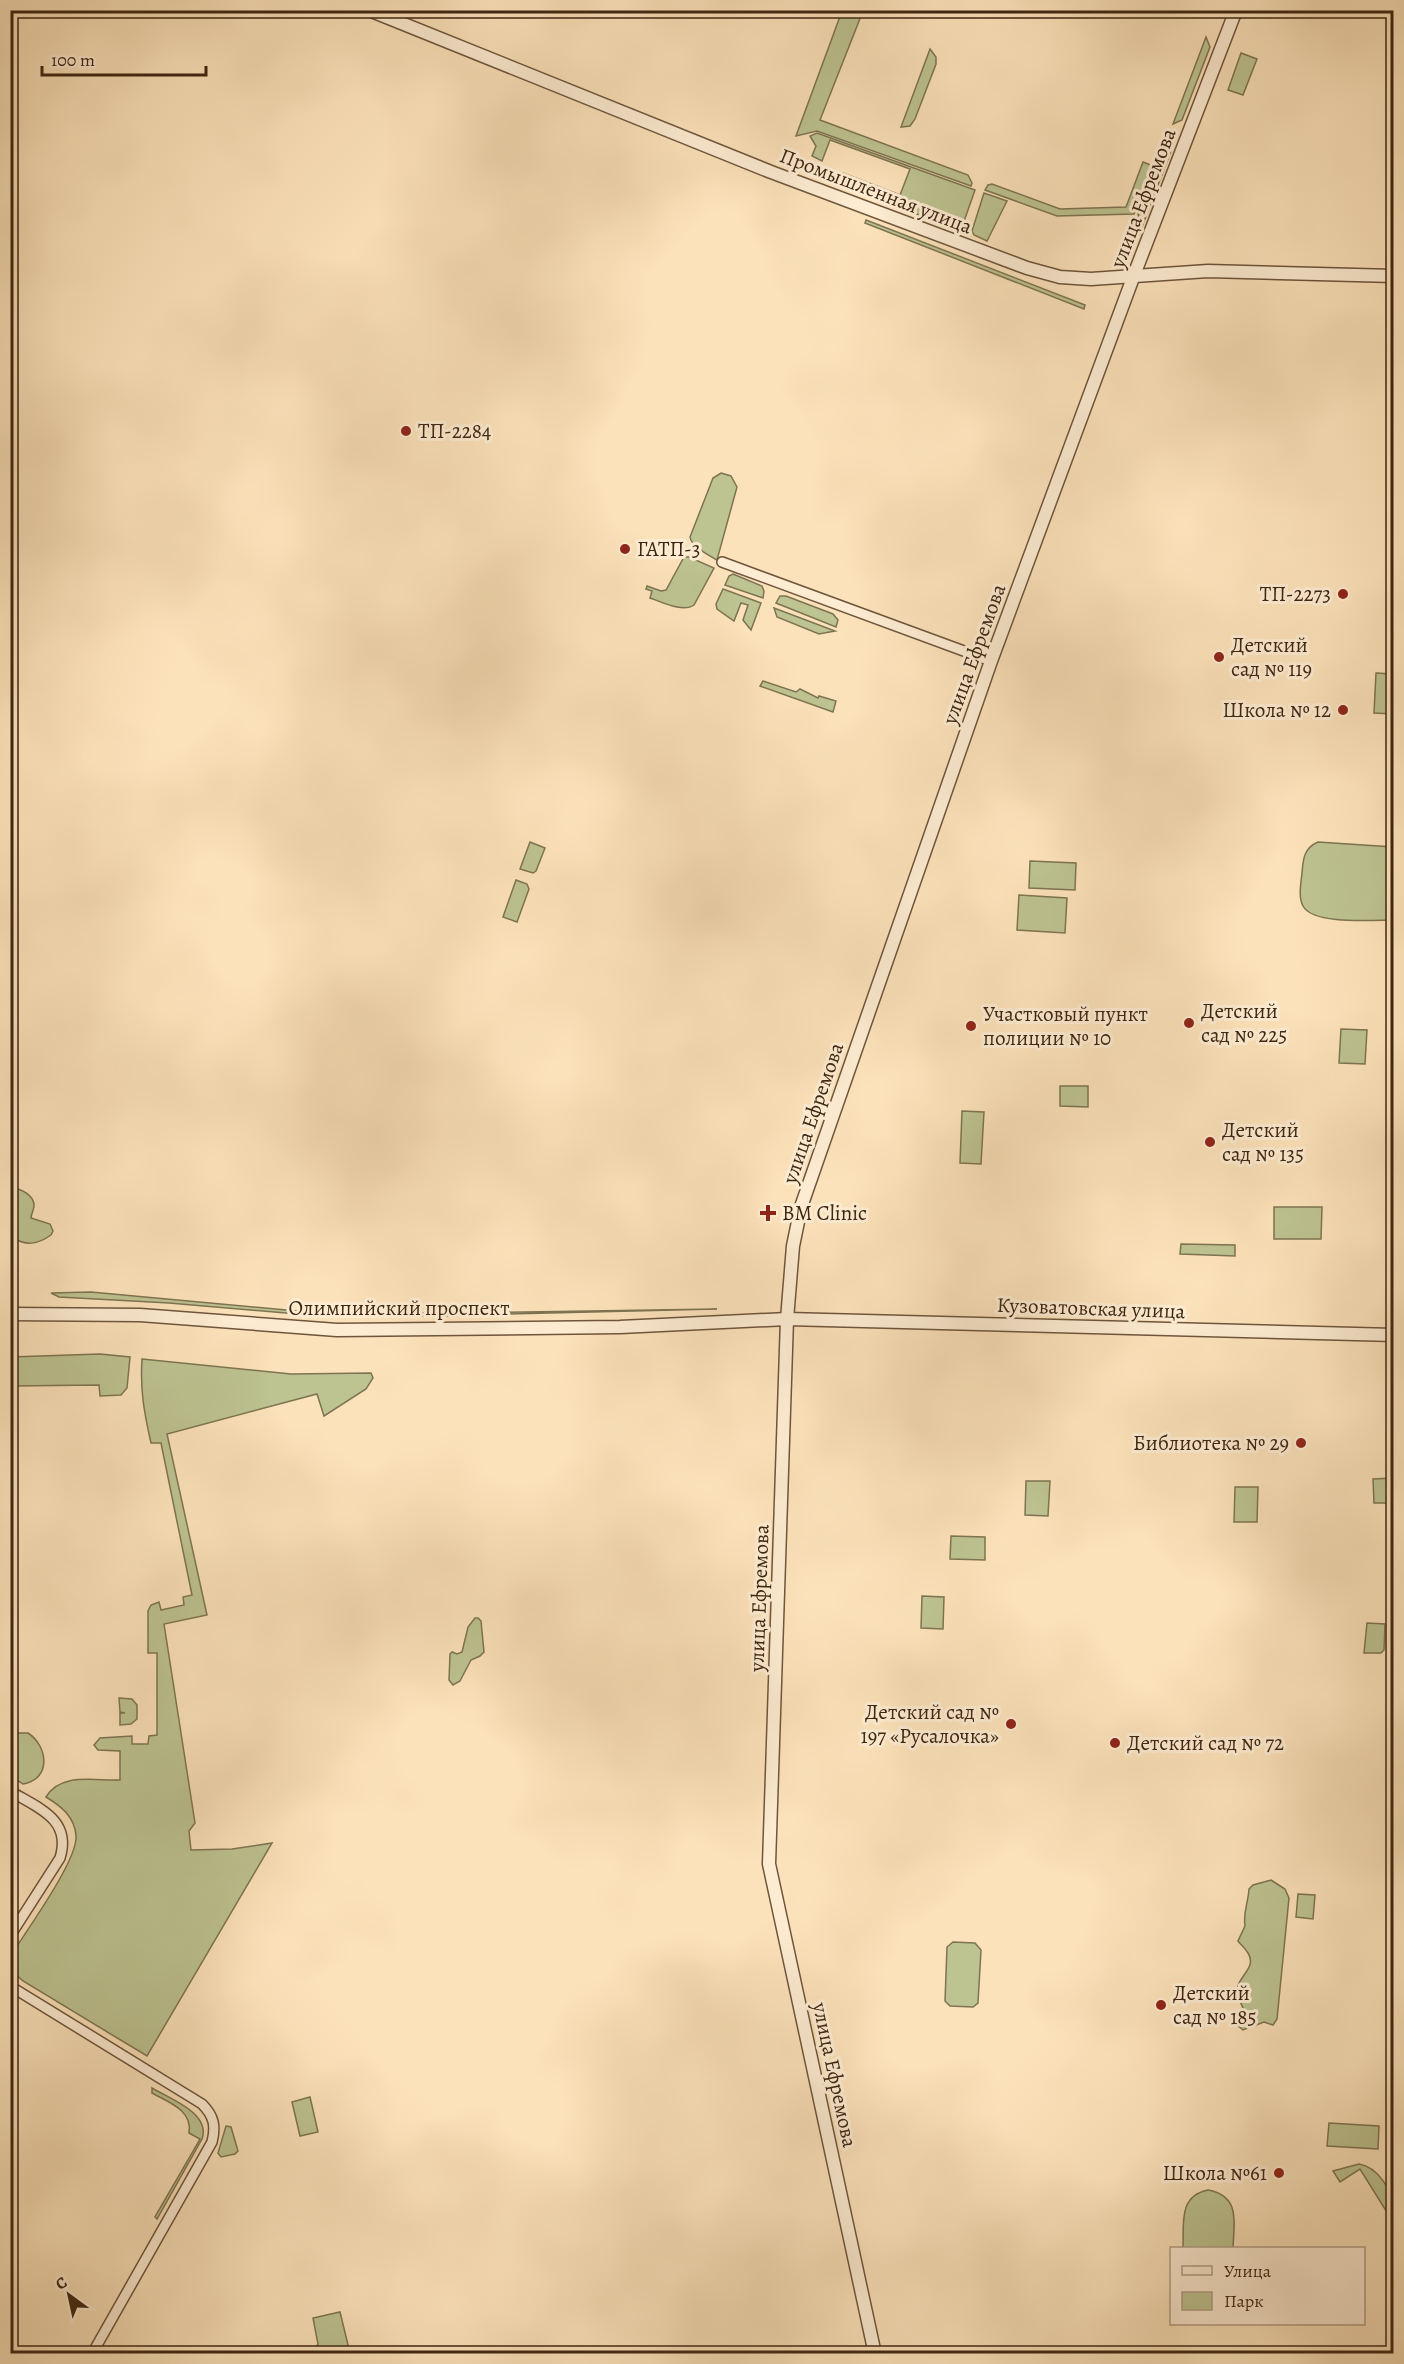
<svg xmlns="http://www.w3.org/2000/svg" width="1404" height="2364" font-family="Alegreya,serif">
<rect width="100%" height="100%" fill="#fce2ba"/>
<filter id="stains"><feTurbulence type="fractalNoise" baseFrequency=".00333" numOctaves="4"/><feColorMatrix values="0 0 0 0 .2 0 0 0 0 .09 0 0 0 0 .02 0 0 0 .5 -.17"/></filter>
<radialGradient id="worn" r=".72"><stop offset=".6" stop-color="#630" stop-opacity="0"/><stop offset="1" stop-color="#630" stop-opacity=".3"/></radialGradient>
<g fill="#bdc391" stroke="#7e7452" stroke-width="1.5">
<polygon points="842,11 863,11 820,120 968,175 972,183 971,186 817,131 796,136"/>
<polygon points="1206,37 1210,47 1182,120 1173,124"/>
<polygon points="930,49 936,57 936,64 915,119 910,126 901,127"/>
<polygon points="1241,53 1257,59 1243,95 1228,90"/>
<polygon points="817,133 975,190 962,227 958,230 953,229 839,182 836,175 843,173 900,195 910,169 830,140 822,161 812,156 816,146 810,136"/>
<polygon points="1167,139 1171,151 1140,232 1138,212"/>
<polygon points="1143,162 1153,166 1134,214 1057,216 985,190 988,185 992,184 1060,209 1126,207"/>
<polygon points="984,193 1007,201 987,241 974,235 972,231"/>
<polygon points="866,220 1085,305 1084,309 865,223"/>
<path d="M 721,473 L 731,476 L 737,487 L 717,560 C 708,555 691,546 690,537 L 713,478 Z"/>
<path d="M 684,557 L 689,557 L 714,568 L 694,605 C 683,613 662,602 650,598 L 652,591 L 646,589 L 647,586 L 661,591 L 666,590 Z"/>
<polygon points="733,574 762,586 764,591 763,598 725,585 729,576"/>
<polygon points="723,589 761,603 751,630 743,620 748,605 741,603 734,621 717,609 716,604"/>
<polygon points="780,596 786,596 833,614 838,620 836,627 776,603"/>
<polygon points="774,608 835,631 819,634 777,617"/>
<polygon points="1376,673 1393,674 1393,714 1374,713"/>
<polygon points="763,681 796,692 800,689 818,698 819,696 836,701 833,712 760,686"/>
<polygon points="530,842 545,848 536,871 533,873 520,869"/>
<path d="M 1318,842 L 1393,847 L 1393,920 C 1373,920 1313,925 1303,906 C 1298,897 1301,883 1302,873 C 1303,859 1304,848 1318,842 Z"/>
<polygon points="1030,861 1076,863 1075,890 1029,888"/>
<polygon points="516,880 527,884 529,889 517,922 503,917"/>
<polygon points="1019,895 1067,898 1065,933 1017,930"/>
<polygon points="1341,1029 1367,1030 1365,1064 1339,1063"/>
<polygon points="1060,1086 1088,1086 1088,1107 1060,1106"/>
<polygon points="962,1111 984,1112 981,1164 960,1163"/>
<path d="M 10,1187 C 20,1189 32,1193 34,1204 C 35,1209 31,1213 31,1218 L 50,1224 L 53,1231 L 51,1235 C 37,1245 26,1246 11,1237 Z"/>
<polygon points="1274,1207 1322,1207 1321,1239 1274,1239"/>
<polygon points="1181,1244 1235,1245 1235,1256 1180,1254"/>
<polygon points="91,1292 319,1313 454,1313 447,1316 309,1315 169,1303 59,1297 51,1293"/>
<polygon points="717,1309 469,1315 468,1313"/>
<polygon points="100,1354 130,1357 127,1388 121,1395 100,1396 99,1385 11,1386 11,1357"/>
<path d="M 142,1359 L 291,1374 L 371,1373 L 373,1378 L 366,1389 L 324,1416 L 317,1394 L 167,1434 L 207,1615 L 164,1624 L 195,1823 L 189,1831 L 191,1850 L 232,1849 L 272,1843 L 147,2056 L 23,1981 C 14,1974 10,1966 12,1954 C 26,1931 78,1860 76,1836 C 75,1817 61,1806 46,1797 C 61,1772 94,1781 120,1780 L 120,1751 L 98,1750 L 94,1745 L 100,1738 L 132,1736 L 132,1744 L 148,1744 L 149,1736 L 157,1735 L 157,1653 L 148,1653 L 148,1611 L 151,1605 L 159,1602 L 161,1610 L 184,1605 L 183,1597 L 192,1595 L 161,1443 L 151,1443 C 144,1412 140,1390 142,1359 Z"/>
<polygon points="1393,1478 1393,1503 1374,1503 1373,1479"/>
<polygon points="1026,1481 1050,1481 1048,1516 1025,1515"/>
<polygon points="1235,1487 1258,1487 1257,1522 1234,1522"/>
<polygon points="951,1536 985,1537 985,1560 950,1559"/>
<polygon points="922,1596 944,1597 943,1629 921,1628"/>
<polygon points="475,1618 478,1618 481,1621 484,1652 480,1656 471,1660 460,1681 453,1685 449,1680 450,1654 452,1652 457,1654 462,1652 468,1627"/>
<polygon points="1367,1623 1385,1624 1384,1650 1381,1653 1364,1653"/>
<polygon points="119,1698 132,1699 137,1705 137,1719 131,1724 120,1725 120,1713 125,1713 120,1712"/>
<path d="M 11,1733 L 28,1733 C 48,1746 52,1779 23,1784 L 11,1776 Z"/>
<path d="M 1271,1880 L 1285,1889 L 1289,1898 L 1277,2019 L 1273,2025 L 1264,2022 L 1243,2030 L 1238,2026 L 1238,2021 L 1243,2008 C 1241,2003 1238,1998 1237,1994 C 1235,1977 1258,1969 1248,1953 C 1245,1948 1241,1945 1238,1941 L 1245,1926 C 1243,1911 1248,1904 1249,1889 L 1253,1885 Z"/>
<polygon points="1298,1894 1315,1895 1313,1919 1296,1917"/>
<polygon points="953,1942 975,1943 981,1950 978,2003 973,2007 950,2006 945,2001 947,1947"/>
<path d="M 152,2088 C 170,2099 211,2113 202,2139 L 157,2219 L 155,2217 L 200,2139 L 189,2133 C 193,2110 168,2102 152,2093 Z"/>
<polygon points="310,2097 318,2132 300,2136 292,2102"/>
<polygon points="1329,2123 1379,2126 1378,2149 1327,2146"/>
<polygon points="226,2126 231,2127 238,2151 235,2154 221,2157 218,2153"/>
<path d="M 1359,2164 C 1378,2167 1394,2192 1393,2210 L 1388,2214 L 1360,2169 L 1340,2182 L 1333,2171 Z"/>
<path d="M 1208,2190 C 1241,2196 1234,2223 1233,2248 L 1183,2248 C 1184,2224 1178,2196 1208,2190 Z"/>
<polygon points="340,2312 350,2353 312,2353 318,2344 313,2318"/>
</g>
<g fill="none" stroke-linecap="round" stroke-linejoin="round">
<g stroke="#6e553c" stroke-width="12">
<g id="minor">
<polyline points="722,562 991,661"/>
<path d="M 10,1791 C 38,1808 72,1819 60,1858 L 10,1936"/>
<path d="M 10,1986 L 202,2104 C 214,2116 216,2126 212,2142 L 92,2354"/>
</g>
</g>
<g stroke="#6e553c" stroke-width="15">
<g id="tertiary">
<polyline points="369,10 771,172 1027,268 1060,277 1091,279 1208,271 1394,276"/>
<polyline points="10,1314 140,1315 337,1330 620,1327 787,1319 1394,1335"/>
<polyline points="875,2354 769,1864 787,1319 793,1246 801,1207 991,661 1134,275 1236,10"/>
</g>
</g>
<use href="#minor" stroke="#fdecd2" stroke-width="9"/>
<use href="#tertiary" stroke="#fdecd2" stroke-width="12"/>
</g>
<g fill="#8f2418" stroke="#fdecd2" stroke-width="2">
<circle cx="406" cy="431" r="6"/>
<circle cx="625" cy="549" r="6"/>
<circle cx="1343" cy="594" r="6"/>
<circle cx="1219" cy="657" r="6"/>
<circle cx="1343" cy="710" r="6"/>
<circle cx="1189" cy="1023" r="6"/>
<circle cx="971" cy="1026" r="6"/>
<circle cx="1210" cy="1142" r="6"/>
<path d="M765 1204h6v6h6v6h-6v6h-6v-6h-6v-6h6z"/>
<circle cx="1301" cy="1443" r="6"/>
<circle cx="1011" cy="1724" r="6"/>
<circle cx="1115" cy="1743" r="6"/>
<circle cx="1161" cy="2005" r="6"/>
<circle cx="1279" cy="2173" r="6"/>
</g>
<g text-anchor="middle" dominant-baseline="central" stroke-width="6" stroke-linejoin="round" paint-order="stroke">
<g font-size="21" fill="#3e2612" stroke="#fdecd2">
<text transform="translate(876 191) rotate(21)">Промышленная улица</text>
<text transform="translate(1143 198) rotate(-69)">улица Ефремова</text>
<text transform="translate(974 654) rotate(-70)">улица Ефремова</text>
<text transform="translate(813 1113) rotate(-71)">улица Ефремова</text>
<text x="399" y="1308">Олимпийский проспект</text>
<text transform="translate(1091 1308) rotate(2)">Кузоватовская улица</text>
<text transform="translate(759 1598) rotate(-88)">улица Ефремова</text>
<text transform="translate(835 2075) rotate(78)">улица Ефремова</text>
</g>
<g font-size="21" fill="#3e2612" stroke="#fdecd2" text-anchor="start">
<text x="418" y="431">ТП-2284</text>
<text x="637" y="549">ГАТП-3</text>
<text x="1331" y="594" text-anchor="end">ТП-2273</text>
<text x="1231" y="645">Детский<tspan x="1231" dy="24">сад № 119</tspan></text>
<text x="1331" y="710" text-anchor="end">Школа № 12</text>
<text x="1201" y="1011">Детский<tspan x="1201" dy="24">сад № 225</tspan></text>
<text x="983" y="1014">Участковый пункт<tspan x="983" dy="24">полиции № 10</tspan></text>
<text x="1222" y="1130">Детский<tspan x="1222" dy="24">сад № 135</tspan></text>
<text x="782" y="1213">BM Clinic</text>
<text x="1289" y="1443" text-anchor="end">Библиотека № 29</text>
<text x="999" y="1712" text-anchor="end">Детский сад №<tspan x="999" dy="24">197 «Русалочка»</tspan></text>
<text x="1127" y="1743">Детский сад № 72</text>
<text x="1173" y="1993">Детский<tspan x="1173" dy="24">сад № 185</tspan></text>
<text x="1267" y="2173" text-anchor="end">Школа №61</text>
</g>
</g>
<rect width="1404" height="2364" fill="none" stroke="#fce2ba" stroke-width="36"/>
<rect x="12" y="12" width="1380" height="2340" fill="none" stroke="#3e2612" stroke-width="3"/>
<rect x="18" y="18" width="1368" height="2328" fill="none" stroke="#3e2612" stroke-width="1.5"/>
<rect x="1170" y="2247" width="195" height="78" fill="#fdecd2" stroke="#b19d85" stroke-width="1.5"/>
<rect x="1182" y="2266" width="30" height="9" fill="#fdecd2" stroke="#b19d85" stroke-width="1.5"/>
<text x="1224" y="2277" font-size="18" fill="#3e2612">Улица</text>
<rect x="1182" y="2292" width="30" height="18" fill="#bdc391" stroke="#b19d85" stroke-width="1.5"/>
<text x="1224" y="2307" font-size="18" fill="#3e2612">Парк</text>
<g transform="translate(69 2295) rotate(327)" stroke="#fdecd2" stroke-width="4.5" paint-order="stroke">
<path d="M0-4.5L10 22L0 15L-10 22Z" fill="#3e2612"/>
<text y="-9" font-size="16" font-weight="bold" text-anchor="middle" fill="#3e2612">С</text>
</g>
<path d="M42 66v9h164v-9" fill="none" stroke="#3e2612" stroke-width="3"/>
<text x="51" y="66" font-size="18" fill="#3e2612" stroke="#fdecd2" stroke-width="4.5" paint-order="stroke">100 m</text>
<rect width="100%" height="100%" filter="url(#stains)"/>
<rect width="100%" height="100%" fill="url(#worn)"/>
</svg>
